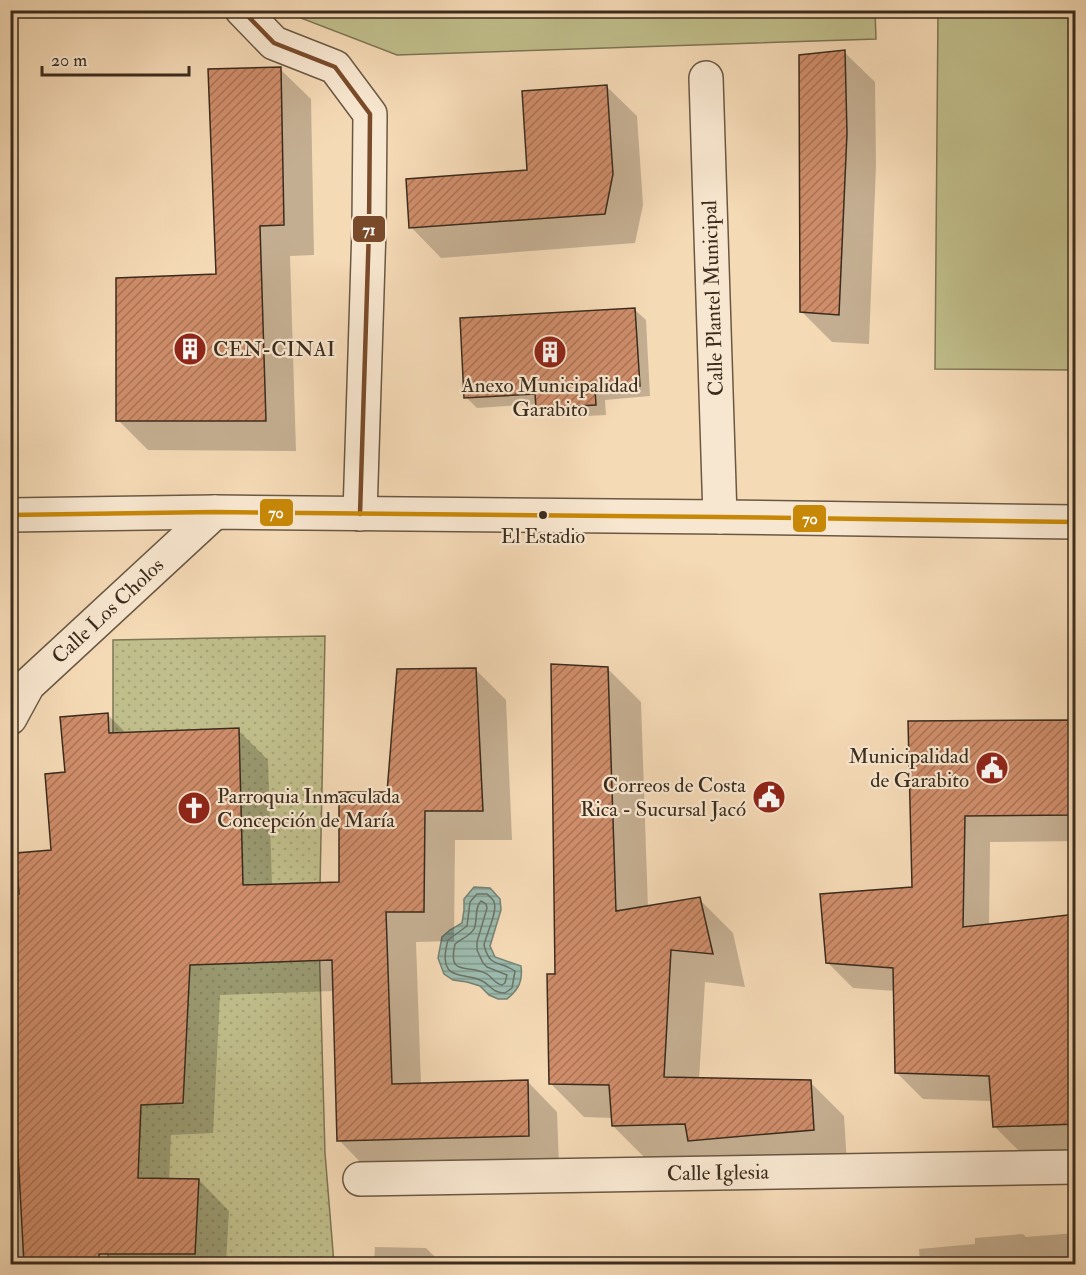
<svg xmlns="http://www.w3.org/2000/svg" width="1086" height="1275" font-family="'IM FELL Double Pica',serif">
<defs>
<pattern id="garden-dots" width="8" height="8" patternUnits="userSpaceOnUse" patternTransform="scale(1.5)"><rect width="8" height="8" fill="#c0be8b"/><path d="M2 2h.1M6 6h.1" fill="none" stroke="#a6a378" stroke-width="1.8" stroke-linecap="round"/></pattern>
<pattern id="water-rules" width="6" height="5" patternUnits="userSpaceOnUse" patternTransform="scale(1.5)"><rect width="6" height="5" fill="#9cbbae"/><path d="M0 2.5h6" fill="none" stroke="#80988d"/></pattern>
<pattern id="building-hatch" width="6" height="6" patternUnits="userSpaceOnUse" patternTransform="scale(1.5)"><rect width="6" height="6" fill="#cf8d6a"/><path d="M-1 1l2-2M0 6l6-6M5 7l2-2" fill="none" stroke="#a97357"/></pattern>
</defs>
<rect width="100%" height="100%" fill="#f5dab6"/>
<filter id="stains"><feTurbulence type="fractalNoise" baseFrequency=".00333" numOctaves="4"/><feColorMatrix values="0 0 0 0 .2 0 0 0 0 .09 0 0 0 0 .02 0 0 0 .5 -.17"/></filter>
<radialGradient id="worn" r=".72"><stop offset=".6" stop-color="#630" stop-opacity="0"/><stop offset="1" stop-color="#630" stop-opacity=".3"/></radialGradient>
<g fill="#c0be8b" stroke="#7e7554" stroke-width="1.5">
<polygon points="875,11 876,39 397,55 293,15 291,11"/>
<polygon points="938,11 1075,11 1075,370 935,369"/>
</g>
<polygon fill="url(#garden-dots)" stroke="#7e7554" stroke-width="1.5" points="325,636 319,937 325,1153 334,1264 108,1264 113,990 113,640"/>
<path fill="url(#water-rules)" stroke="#758274" stroke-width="1.5" d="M 474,887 L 490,888 L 500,899 L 501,910 L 490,946 L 495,957 L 521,966 C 523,981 519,989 507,999 L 498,999 L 489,995 L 480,986 L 467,982 L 453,980 L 444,974 L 438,958 L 442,937 L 450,930 L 462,923 L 464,910 L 464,899 Z"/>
<g fill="#0003">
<polygon points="10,10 70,10 10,18"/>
<polygon points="844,52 875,82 876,165 869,344 832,342 802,312"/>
<polygon points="280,69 311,99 314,255 290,256 296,451 148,450 118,420 218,275"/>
<polygon points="606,86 637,116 643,205 635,243 441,258 411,227 529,171"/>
<polygon points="635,310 646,320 650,396 605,400 606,415 548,418 537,408 537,404 477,408 466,397"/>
<polygon points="607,668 641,702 648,908 699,899 733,933 745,987 705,982 699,1079 810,1082 844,1116 847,1164 647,1160 613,1126 613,1118 584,1117 550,1083 556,976"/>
<polygon points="475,669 506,700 512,840 455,840 454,941 416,942 421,1085 527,1081 557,1112 559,1166 369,1171 339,1140 335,991 220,995 213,1133 171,1135 169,1180 199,1180 229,1211 226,1264 10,1264 10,896 21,895 53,852 67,773 107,714 127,734 238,730 268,760 272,885 340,883 389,793"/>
<polygon points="910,722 1076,722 1076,841 990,842 989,925 1076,916 1076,1150 1020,1152 994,1126 992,1101 923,1099 897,1073 895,991 853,988 827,962 913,889"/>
<polygon points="1076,1233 1076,1264 920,1264 919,1249 975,1244 975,1238 1023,1234 1026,1237"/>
<polygon points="375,1247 426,1248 442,1264 374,1264"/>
</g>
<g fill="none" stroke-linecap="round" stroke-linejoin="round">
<g stroke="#6c7466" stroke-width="1.5">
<path d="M 477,894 L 487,894 C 488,895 494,900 494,902 C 498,911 486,935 484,945 C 490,969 499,960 515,971 L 512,988 L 505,993 C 491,993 491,984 480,980 C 472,976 464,977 456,974 C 441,970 445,951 448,940 L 467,926 L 470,902 Z"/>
<path d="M 481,901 L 486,904 L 487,908 L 477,942 L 477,950 L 483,963 L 487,967 L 507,975 L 505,983 L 502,985 C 495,984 493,978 487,974 C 468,963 447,978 455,944 C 461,939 470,936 474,929 C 478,920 474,908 481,901 Z"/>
</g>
</g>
<g fill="url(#building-hatch)" stroke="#3b2c1d" stroke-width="1.5">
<polygon points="845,50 847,133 839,315 800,312 799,55"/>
<polygon points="281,67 284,225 260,226 266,421 116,421 116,278 216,274 208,69"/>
<polygon points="607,85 613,174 605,214 409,228 406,179 527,170 522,91"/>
<polygon points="635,308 640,386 595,389 596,405 536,408 535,394 464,398 460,318"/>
<polygon points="551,664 608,667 616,911 700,897 713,954 671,950 664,1077 811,1080 814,1130 688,1141 685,1124 612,1126 609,1085 549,1084 547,974 555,974"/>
<polygon points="476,668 483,811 425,811 424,912 386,912 392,1084 528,1080 529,1136 337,1141 332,960 190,965 183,1103 141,1105 138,1178 199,1179 195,1254 99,1254 99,1264 24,1264 16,1117 10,1117 10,894 19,894 16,853 51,850 45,774 65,772 60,717 108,713 109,733 239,728 243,885 339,882 339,792 387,792 397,669"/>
<polygon points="1076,720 1076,815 965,816 963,927 1076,914 1076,1124 993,1127 989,1076 895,1073 893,968 826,963 820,894 912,887 908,721"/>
</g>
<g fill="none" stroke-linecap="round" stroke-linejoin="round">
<g stroke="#6a5843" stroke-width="36">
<g id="street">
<polyline points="242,10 274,43 335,67 370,114 369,228 360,514"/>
<polyline points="706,78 720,517"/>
<polyline points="10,515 215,512 720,517 1076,522"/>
<polyline points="10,718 28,685 215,512"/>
<polyline points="360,1179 1076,1167"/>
</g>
</g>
<use href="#street" stroke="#f8e7d0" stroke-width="33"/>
<g stroke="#f8e7d0" stroke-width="9">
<polyline id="bus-1" points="242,10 274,43 335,67 370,114 369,228 360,514"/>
</g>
<g stroke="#f8e7d0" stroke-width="9">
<polyline id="bus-2" points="10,515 215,512 720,517 1076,522"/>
</g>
<use href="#bus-1" stroke="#7a4b2a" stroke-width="4.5"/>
<use href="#bus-2" stroke="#c88807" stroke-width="4.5"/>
</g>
<defs>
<g id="building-disc" transform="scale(1.725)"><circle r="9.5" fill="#8f2418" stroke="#f8e7d0"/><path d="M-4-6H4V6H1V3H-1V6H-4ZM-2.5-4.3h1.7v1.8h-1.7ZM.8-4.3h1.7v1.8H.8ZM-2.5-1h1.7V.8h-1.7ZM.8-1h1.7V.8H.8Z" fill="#fff"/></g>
<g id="civic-disc" transform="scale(1.725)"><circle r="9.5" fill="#8f2418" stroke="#f8e7d0"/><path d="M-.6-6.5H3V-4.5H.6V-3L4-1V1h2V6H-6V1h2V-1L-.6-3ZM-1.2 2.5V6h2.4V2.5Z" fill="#fff"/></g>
<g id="church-disc" transform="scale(1.725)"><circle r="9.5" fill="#8f2418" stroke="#f8e7d0"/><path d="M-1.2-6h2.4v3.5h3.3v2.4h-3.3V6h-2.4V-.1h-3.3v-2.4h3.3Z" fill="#fff"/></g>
</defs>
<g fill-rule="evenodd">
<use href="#building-disc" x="190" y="349"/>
<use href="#building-disc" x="550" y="352"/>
<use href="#civic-disc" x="992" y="768"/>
<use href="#civic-disc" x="769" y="797"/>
<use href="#church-disc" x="194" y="808"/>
</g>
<circle fill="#3b2c1d" stroke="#f8e7d0" stroke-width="2" cx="543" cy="515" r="5"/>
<g text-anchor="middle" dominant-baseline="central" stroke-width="4.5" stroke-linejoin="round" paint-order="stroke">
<g font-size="20" fill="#3b2c1d" stroke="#f8e7d0">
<text x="543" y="536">El Estadio</text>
</g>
<g font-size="21" fill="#3b2c1d" stroke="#f8e7d0">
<text transform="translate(713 298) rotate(-92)">Calle Plantel Municipal</text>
<text transform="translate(108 611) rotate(-43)">Calle Los Cholos</text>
<text transform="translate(718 1173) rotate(-1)">Calle Iglesia</text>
</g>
<g font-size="21" fill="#3b2c1d" stroke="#f8e7d0" text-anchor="start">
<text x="213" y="349">CEN-CINAI</text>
<text x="550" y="385" text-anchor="middle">Anexo Municipalidad<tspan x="550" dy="24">Garabito</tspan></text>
<text x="969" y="756" text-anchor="end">Municipalidad<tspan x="969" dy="24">de Garabito</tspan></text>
<text x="746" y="785" text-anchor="end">Correos de Costa<tspan x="746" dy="24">Rica - Sucursal Jacó</tspan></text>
<text x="217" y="796">Parroquia Inmaculada<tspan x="217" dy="24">Concepción de María</tspan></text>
</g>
</g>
<g stroke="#f8e7d0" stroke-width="2">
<rect x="352" y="215" width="34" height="28" rx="6" fill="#7a4b2a"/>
<rect x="259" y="498" width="35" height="29" rx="6" fill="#c88807"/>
<rect x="792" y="504" width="35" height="29" rx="6" fill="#c88807"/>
</g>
<g font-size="16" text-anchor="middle" font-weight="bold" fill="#fff">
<text x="369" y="235">71</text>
<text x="276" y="518">70</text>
<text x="810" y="524">70</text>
</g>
<rect width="1086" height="1275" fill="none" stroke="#f5dab6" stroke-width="36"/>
<rect x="12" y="12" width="1062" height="1251" fill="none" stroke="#3b2c1d" stroke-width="3"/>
<rect x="18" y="18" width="1050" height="1239" fill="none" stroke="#3b2c1d" stroke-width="1.5"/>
<path d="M42 66v9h147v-9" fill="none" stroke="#3b2c1d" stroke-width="3"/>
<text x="51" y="66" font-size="18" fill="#3b2c1d" stroke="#f8e7d0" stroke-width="4.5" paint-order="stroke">20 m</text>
<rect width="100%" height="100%" filter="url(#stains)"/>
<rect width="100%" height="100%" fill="url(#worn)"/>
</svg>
